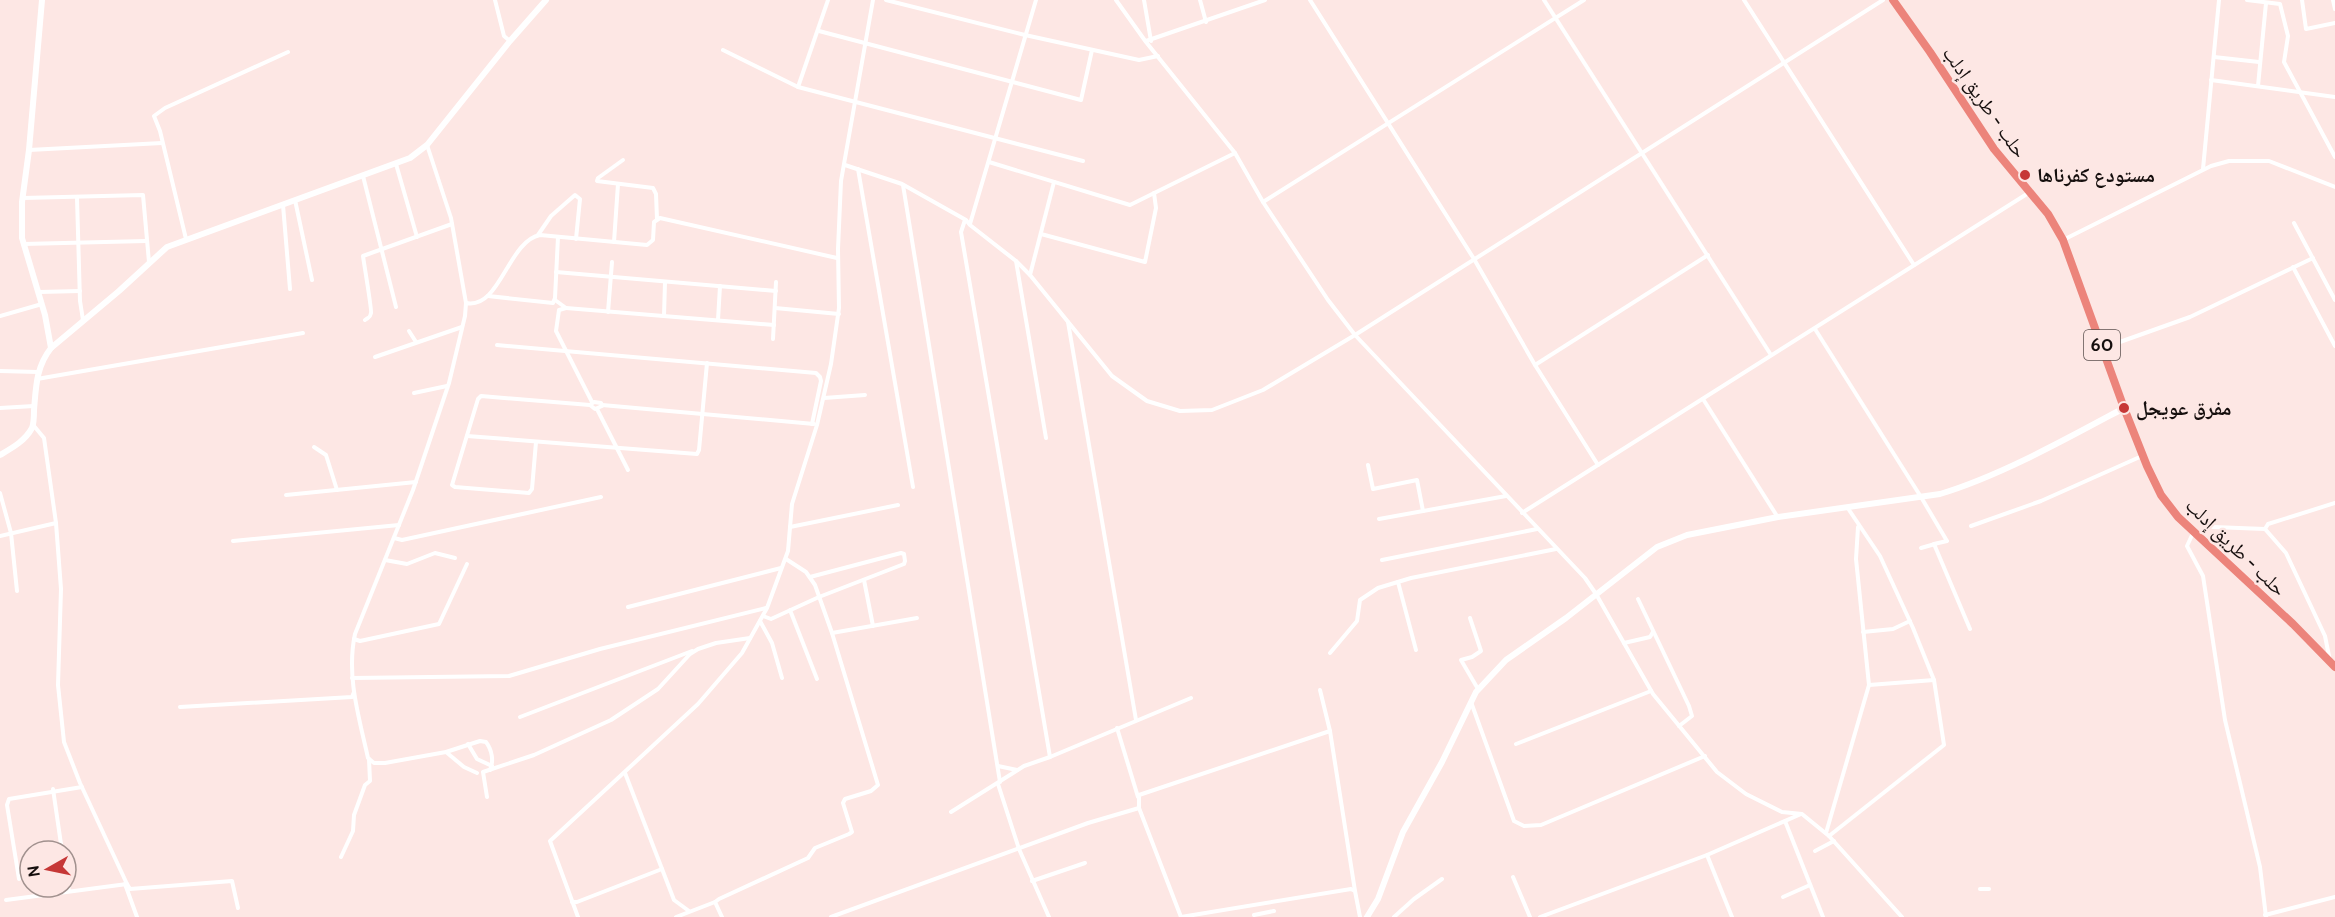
<svg xmlns="http://www.w3.org/2000/svg" width="2335" height="917" font-family="Cabin,'Noto Naskh Arabic',sans-serif">
<rect width="100%" height="100%" fill="#fde7e4"/>
<g fill="none" stroke-linecap="round" stroke-linejoin="round">
<g stroke="#fff" stroke-width="4">
<polyline points="495,0 504,36 510,41"/>
<polyline points="886,0 1025,35 1139,60 1158,56"/>
<polyline points="1116,0 1146,42 1235,153 1263,202 1328,300 1355,335 1585,578 1596,594 1653,694 1717,772 1746,794 1782,812 1802,814 1829,836 1902,917"/>
<polyline points="1144,0 1151,41"/>
<polyline points="1200,0 1206,22"/>
<polyline points="1310,0 1474,259 1535,365 1598,465"/>
<polyline points="1544,0 1771,355"/>
<polyline points="1744,0 1914,265"/>
<polyline points="2247,0 2280,4 2288,36 2284,62 2335,157"/>
<polyline points="2302,0 2306,29 2335,23"/>
<polyline points="2333,0 2335,9"/>
<polyline points="819,31 1081,100 1092,50"/>
<polyline points="1146,41 1265,0"/>
<polyline points="723,50 798,87 1083,161"/>
<polyline points="2214,57 2259,62"/>
<polyline points="2211,80 2335,97"/>
<polyline points="2258,86 2266,3"/>
<polyline points="798,87 828,0"/>
<path d="M 427,145 L 451,218 L 466,303 L 465,316 L 449,383 L 413,490 L 355,634 C 346,676 359,717 368,758 L 374,763 L 385,763 L 446,752 L 480,741 L 486,742 C 492,750 494,761 490,770"/>
<polyline points="29,150 162,143"/>
<polyline points="623,160 598,178 597,181 653,188 656,194 657,219"/>
<polyline points="989,162 1130,205 1235,153"/>
<polyline points="396,164 417,237"/>
<polyline points="845,165 902,184 966,220 970,225 1016,261 1030,275 1112,376 1147,401 1180,411 1212,410 1263,390 1355,335 1883,0"/>
<polyline points="858,169 913,487"/>
<polyline points="2203,169 2219,0"/>
<polyline points="363,176 396,307"/>
<polyline points="903,185 1000,782"/>
<polyline points="23,198 143,195 149,262"/>
<polyline points="77,198 80,301 83,320"/>
<polyline points="295,200 312,280"/>
<polyline points="1263,202 1584,0"/>
<polyline points="283,205 290,289"/>
<polyline points="965,220 961,232 1050,757"/>
<polyline points="2294,223 2335,300"/>
<polyline points="970,224 1036,0"/>
<polyline points="1041,234 1145,262 1156,208 1154,193"/>
<polyline points="538,235 551,216 575,195 580,199 576,239"/>
<polyline points="186,239 160,131 154,116 165,108 288,52"/>
<polyline points="2063,240 2211,166 2229,161 2269,161 2335,187"/>
<polyline points="614,242 618,184"/>
<polyline points="23,244 146,241"/>
<polyline points="1016,261 1046,438"/>
<polyline points="2293,267 2335,346"/>
<polyline points="556,272 776,291"/>
<polyline points="1030,275 1054,182"/>
<polyline points="39,292 80,291"/>
<polyline points="488,296 553,303 555,298 558,237"/>
<polyline points="555,300 566,308 559,310 556,331 592,402"/>
<path d="M 466,303 C 500,310 508,241 540,235 L 647,245 L 653,240 L 654,222 L 660,218 L 837,258"/>
<polyline points="566,308 774,325"/>
<polyline points="775,308 839,314"/>
<polyline points="608,312 612,262"/>
<polyline points="0,316 42,304"/>
<polyline points="664,316 665,282"/>
<path d="M 365,320 C 369,317 370,318 371,313 C 372,310 364,264 363,256 L 452,224"/>
<polyline points="718,320 720,286"/>
<polyline points="1068,322 1136,720"/>
<polyline points="1815,329 1921,497 1947,541 1934,544 1970,629"/>
<polyline points="409,331 416,342"/>
<polyline points="773,339 776,282"/>
<polyline points="497,345 816,373 820,377 821,381 812,424"/>
<polyline points="2103,348 2190,317 2313,258"/>
<polyline points="375,357 462,327"/>
<polyline points="1535,365 1708,255"/>
<polyline points="0,371 38,372"/>
<polyline points="37,379 303,333"/>
<polyline points="414,393 447,386"/>
<polyline points="824,398 865,395"/>
<polyline points="1703,399 1777,516"/>
<polyline points="602,405 814,424"/>
<polyline points="0,408 34,406"/>
<polyline points="597,409 628,470"/>
<polyline points="34,426 44,438 56,523 61,589 58,685 64,742 80,783 127,884"/>
<polyline points="467,436 697,454 699,450 707,363"/>
<polyline points="536,442 532,489 529,493 455,487 452,485 478,399 481,396 590,405 594,402 601,403 602,406 595,409 590,405"/>
<polyline points="314,447 326,455 337,490"/>
<polyline points="1368,465 1373,489 1417,480 1423,511"/>
<polyline points="0,493 11,533 17,591"/>
<polyline points="286,495 416,482"/>
<polyline points="1522,513 2030,192"/>
<polyline points="1379,519 1506,496"/>
<polyline points="1971,526 2041,501 2142,456"/>
<polyline points="790,527 898,505"/>
<polyline points="2213,527 2265,529"/>
<polyline points="2193,533 2187,546 2203,576 2225,720 2260,867 2266,917"/>
<polyline points="0,536 56,523"/>
<polyline points="394,538 402,540 601,497"/>
<polyline points="233,541 399,525"/>
<polyline points="1921,548 1935,544"/>
<polyline points="385,560 407,564 435,553 455,558"/>
<polyline points="1382,560 1537,529"/>
<polyline points="864,580 873,626"/>
<polyline points="1398,582 1416,650"/>
<polyline points="1638,599 1689,706 1692,716 1679,726"/>
<polyline points="628,607 781,568"/>
<polyline points="790,610 817,679"/>
<polyline points="763,616 771,619 819,597 904,564 905,561 904,554 901,553 810,577"/>
<polyline points="1470,618 1481,651 1472,657 1461,660 1478,689"/>
<polyline points="760,621 772,643 782,678"/>
<polyline points="1863,632 1893,629 1910,621"/>
<polyline points="832,633 917,618"/>
<polyline points="354,639 360,641 439,624 467,564"/>
<polyline points="1624,643 1650,637 1653,632"/>
<polyline points="1330,653 1357,621 1360,600 1378,588 1411,578 1556,549"/>
<polyline points="2330,661 2325,636 2286,553 2265,529 2268,524 2335,503"/>
<polyline points="352,678 509,676 600,649 766,608"/>
<polyline points="1869,685 1934,680"/>
<polyline points="1320,690 1330,731"/>
<polyline points="1471,702 1514,821 1524,826 1541,825 1705,756"/>
<polyline points="180,707 352,697 354,692"/>
<polyline points="520,717 692,651"/>
<polyline points="1117,728 1138,797"/>
<polyline points="468,744 477,759 492,766"/>
<polyline points="1516,744 1651,691"/>
<polyline points="446,752 464,767 477,773"/>
<polyline points="998,766 1017,770"/>
<polyline points="625,773 674,900 689,911"/>
<polyline points="998,784 1019,849 1049,917"/>
<polyline points="53,789 62,851"/>
<polyline points="487,797 483,772 534,755 611,720 658,689 690,654 698,649 716,643 750,638"/>
<polyline points="951,812 1024,766 1050,757 1191,698"/>
<polyline points="1785,821 1823,917"/>
<polyline points="1826,833 1869,685 1856,559 1858,527"/>
<polyline points="1829,836 1944,745 1934,680 1913,628 1880,556 1847,507"/>
<polyline points="1815,851 1834,841"/>
<polyline points="1707,855 1732,917"/>
<polyline points="341,857 353,831 354,815 365,785 370,781 369,759"/>
<polyline points="66,873 69,891"/>
<polyline points="1513,877 1530,917"/>
<polyline points="19,879 7,805 9,799 82,787"/>
<polyline points="1032,881 1085,863"/>
<polyline points="125,884 137,917"/>
<polyline points="1980,889 1989,889"/>
<polyline points="1783,897 1810,885"/>
<polyline points="6,900 127,884 130,889 232,881 238,908"/>
<polyline points="572,902 577,902 662,869"/>
<polyline points="1254,915 1274,911"/>
<polyline points="2265,915 2335,897"/>
<polyline points="578,917 550,841 698,704 742,653 767,608 788,551 792,504 817,425 831,364 839,308 838,249 841,181 873,0"/>
<polyline points="676,917 715,902"/>
<polyline points="722,917 715,902 719,899 808,858 815,848 849,834 852,832 843,803 845,799 871,791 878,785 832,633 815,585 806,572 786,559"/>
<polyline points="831,917 1088,823 1139,808"/>
<polyline points="1181,917 1139,808 1139,795 1330,731 1355,891"/>
<polyline points="1181,917 1351,889 1355,891 1360,917"/>
<polyline points="1394,917 1414,899 1442,879"/>
<polyline points="1540,917 1707,855 1801,814"/>
</g>
<g stroke="#fff" stroke-width="6">
<polyline points="42,0 29,150 22,202 22,238 45,315 51,348"/>
<path d="M 0,455 C 12,448 25,441 32,428 C 34,423 34,416 34,410 C 36,387 36,367 51,348 L 119,291 L 167,247 L 410,158 L 427,145 L 510,41 L 546,0"/>
<path d="M 1367,917 L 1378,899 L 1403,832 L 1442,762 L 1476,692 L 1506,660 L 1566,618 L 1657,547 L 1687,535 L 1778,517 L 1940,494 C 2000,476 2068,438 2124,408"/>
</g>
<polyline stroke="#ec847b" stroke-width="8" points="1893,0 1930,52 1994,149 2048,214 2063,240 2124,408 2147,466 2161,495 2178,517 2293,624 2335,667"/>
</g>
<g fill="#c63736" stroke="#fde7e4" stroke-width="2">
<circle cx="2025" cy="175" r="6"/>
<circle cx="2124" cy="408" r="6"/>
</g>
<g text-anchor="middle" dominant-baseline="central" stroke-width="5" stroke-linejoin="round" paint-order="stroke">
<rect fill="#fde7e4" stroke="#5b504e" stroke-width="1.5" x="2084" y="330" width="36" height="30" rx="4.5"/>
<g font-size="18" font-weight="bold" fill="#160f0e">
<text x="2102" y="345">60</text>
</g>
<g font-size="20" fill="#160f0e" stroke="#fde7e4">
<text transform="translate(1985 102) rotate(55)">حلب - طريق إدلب</text>
<text transform="translate(2236 547) rotate(44)">حلب - طريق إدلب</text>
</g>
<g font-size="20" font-weight="bold" fill="#160f0e" stroke="#fde7e4" text-anchor="start">
<text x="2037" y="175">مستودع كفرناها</text>
<text x="2136" y="408">مفرق عويجل</text>
</g>
</g>
<g transform="translate(48 869) rotate(261)"><circle r="28" fill="#fde7e4" stroke="#a1918e" stroke-width="1.5"/>
<path d="M0-4.5L10 22L0 15L-10 22Z" fill="#c63736"/>
<text y="-9" font-size="16" font-weight="bold" text-anchor="middle" fill="#160f0e">N</text>
</g>
</svg>
